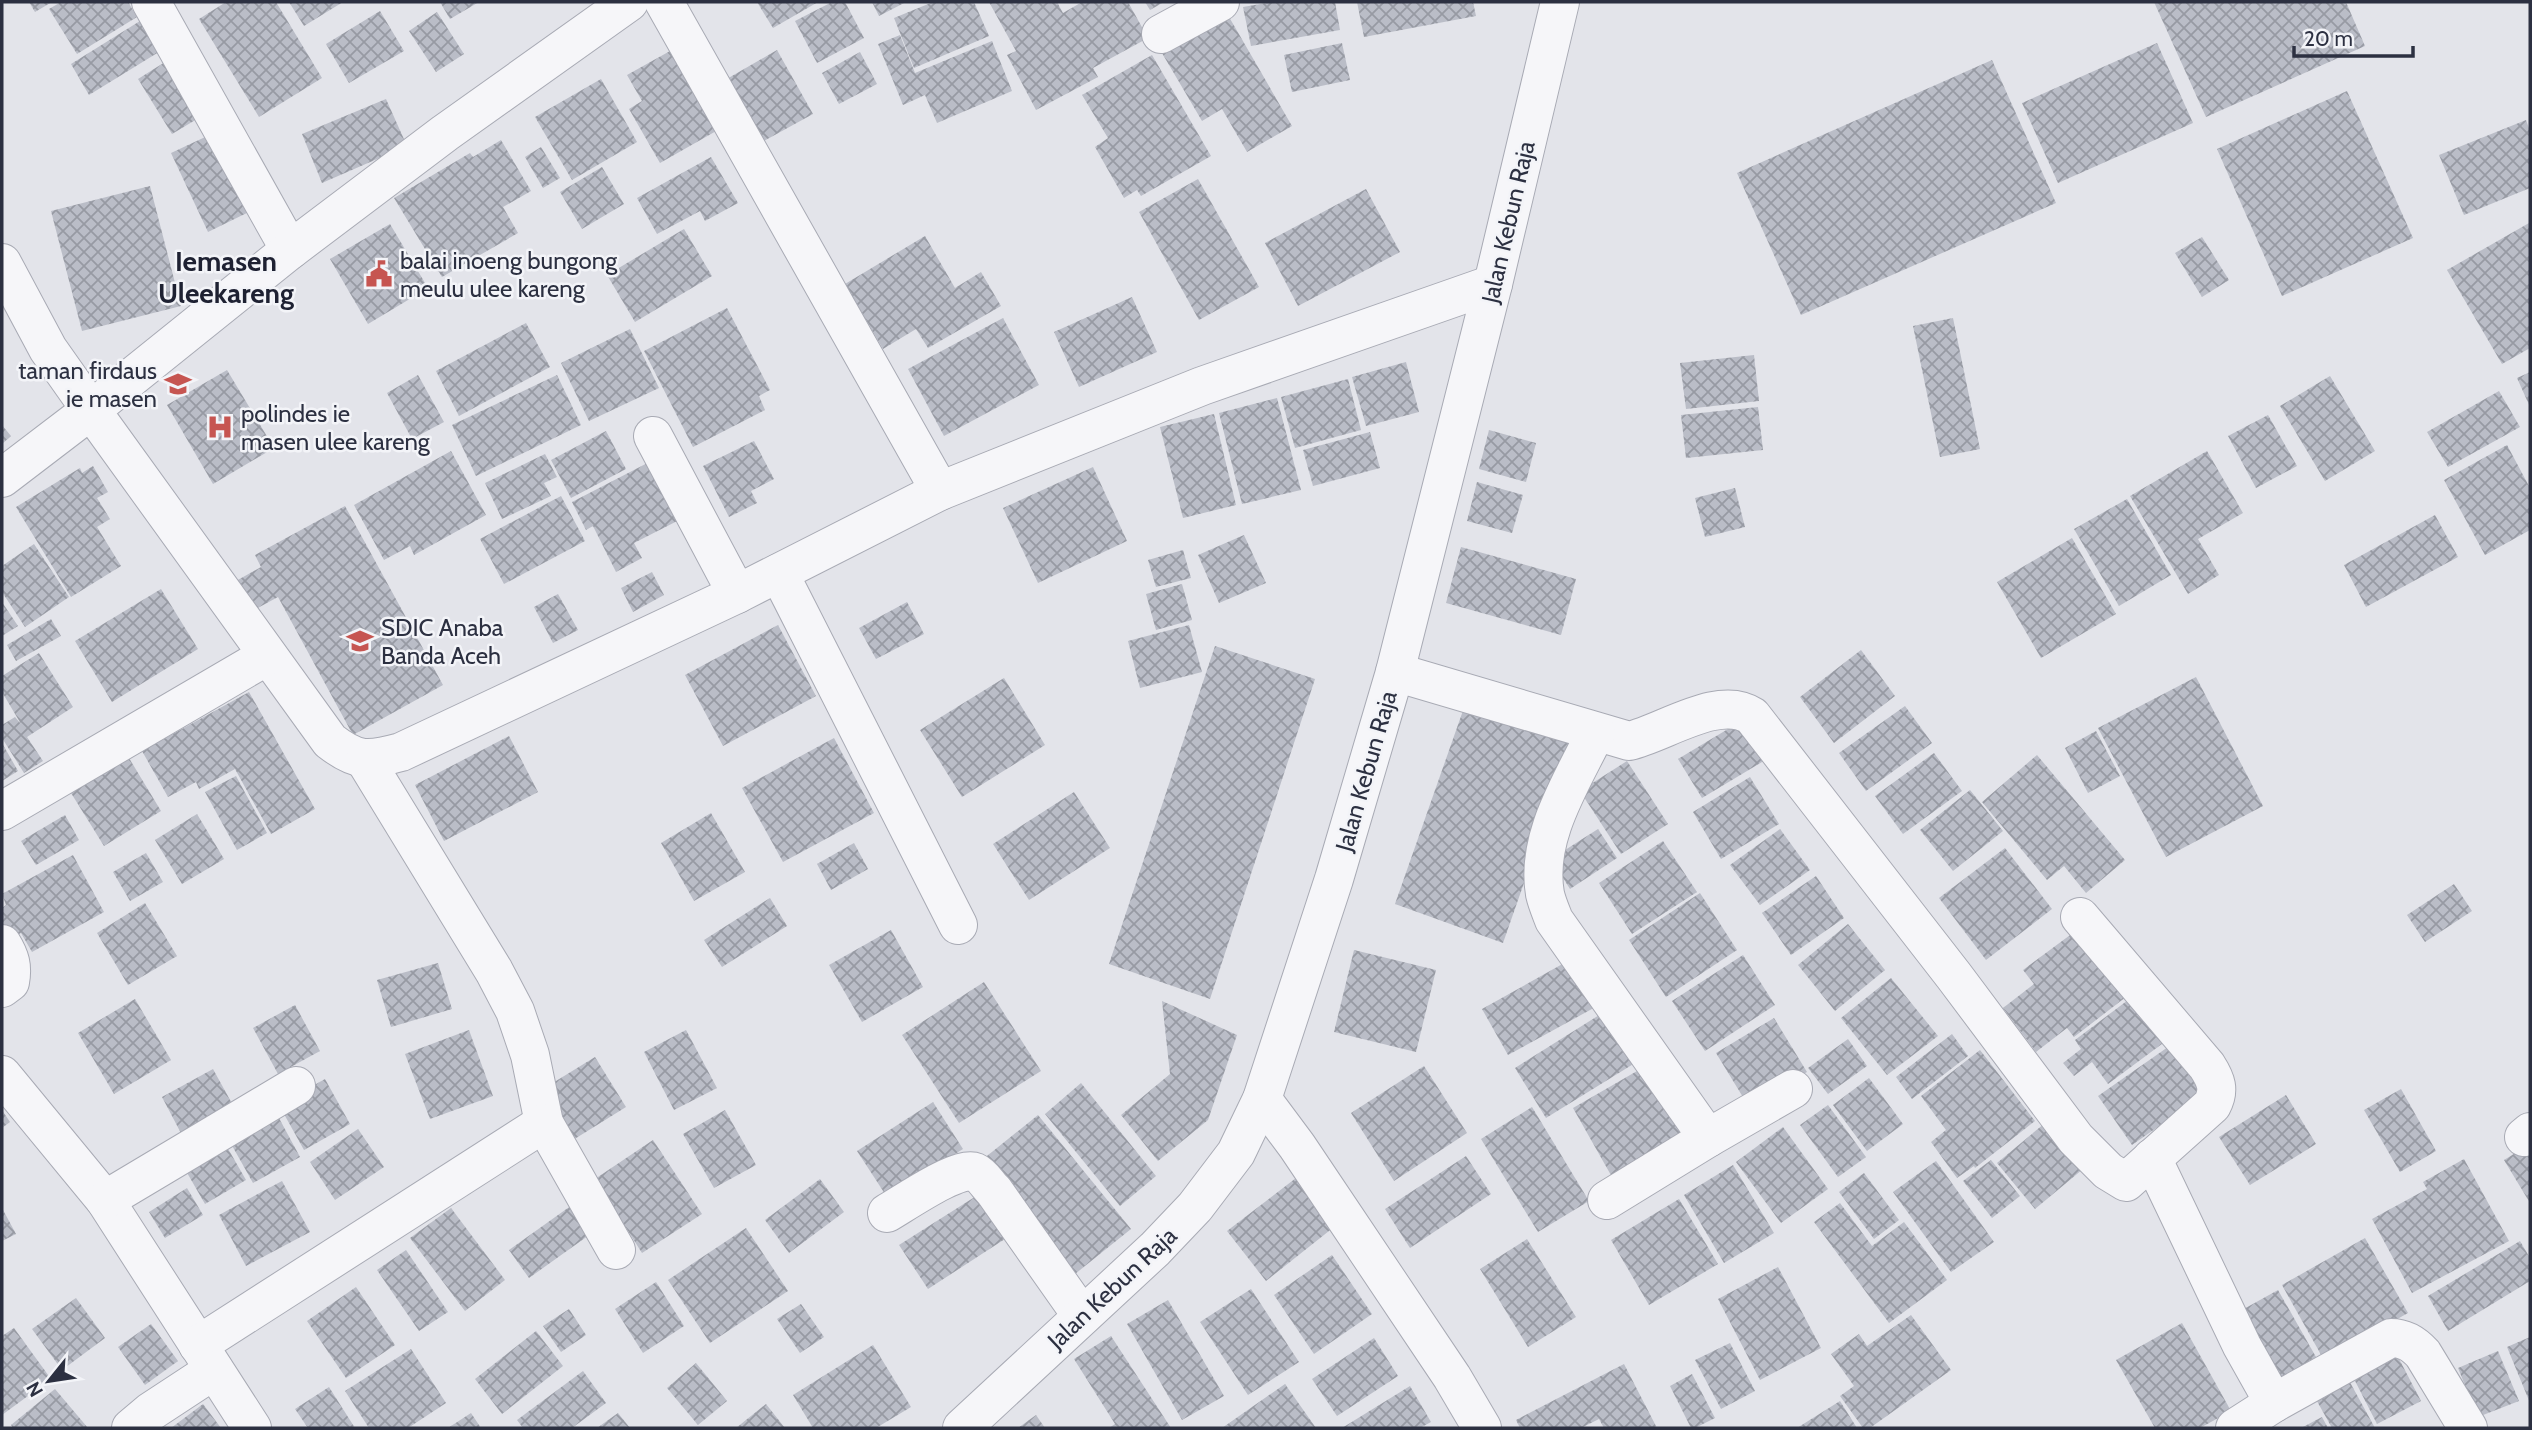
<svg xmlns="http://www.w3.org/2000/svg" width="2532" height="1430" font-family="Cabin,sans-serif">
<defs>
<pattern id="building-cross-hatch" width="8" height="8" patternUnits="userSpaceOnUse" patternTransform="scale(1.75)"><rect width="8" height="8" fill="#babdc7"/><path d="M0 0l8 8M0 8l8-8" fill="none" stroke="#979aa3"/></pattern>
</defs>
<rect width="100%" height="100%" fill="#e3e4ea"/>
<g fill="url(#building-cross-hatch)">
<polygon points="29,2 52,2 35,12"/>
<polygon points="61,2 128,2 137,17 77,54 49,9"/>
<polygon points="226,2 276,2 322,78 259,117 199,19"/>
<polygon points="289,2 343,2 304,26"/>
<polygon points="440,2 479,2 450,19"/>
<polygon points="757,2 818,2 773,28"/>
<polygon points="832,2 845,2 864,38 817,63 795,21"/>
<polygon points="872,2 906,2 879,16"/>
<polygon points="933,2 974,2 989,36 914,68 894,18"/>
<polygon points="989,2 1057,2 1063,13 1082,2 1128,2 1148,38 1093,68 1098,77 1036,110 1007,55 1016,51"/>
<polygon points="1145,2 1164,2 1150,10"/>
<polygon points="1272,2 1335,2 1340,30 1251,46 1243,7"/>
<polygon points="1357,2 1473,2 1476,16 1364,37"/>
<polygon points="2154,2 2346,2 2365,46 2206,117"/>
<polygon points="1225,10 1292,126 1247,152 1222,109 1202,121 1159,48"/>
<polygon points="380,11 404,51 349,83 326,44"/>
<polygon points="437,12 464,54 436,72 409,31"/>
<polygon points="148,16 167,47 89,95 71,64"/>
<polygon points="900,35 915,73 992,41 1012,91 937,123 925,95 903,105 878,44"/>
<polygon points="1342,43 1350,80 1292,92 1284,55"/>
<polygon points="2157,43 2193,123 2058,183 2022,103"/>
<polygon points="679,46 725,126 660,163 629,109 642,101 627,75"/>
<polygon points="777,50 813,114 760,143 725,80"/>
<polygon points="860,52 877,84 839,104 822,73"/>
<polygon points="1152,55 1211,156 1141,196 1137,190 1124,198 1095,147 1108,138 1082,95"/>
<polygon points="173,57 207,113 172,134 138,79"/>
<polygon points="1992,60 2056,203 1801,315 1737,173"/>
<polygon points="601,79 637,142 572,180 535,117"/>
<polygon points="2347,91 2413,238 2282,296 2217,149"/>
<polygon points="386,99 407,146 322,183 302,134"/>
<polygon points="2526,120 2530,131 2530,188 2464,215 2439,155"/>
<polygon points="218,131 255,209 208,232 171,153"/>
<polygon points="501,140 531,191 503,207 518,233 442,277 394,198 470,153 473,157"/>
<polygon points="541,147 560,178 543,188 525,157"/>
<polygon points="711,157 738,203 705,221 700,211 657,234 637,198"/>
<polygon points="602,167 624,204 582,229 560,192"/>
<polygon points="1198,179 1259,287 1199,320 1139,212"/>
<polygon points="150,186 181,306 82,331 51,211"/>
<polygon points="1366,189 1400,252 1298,306 1265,243"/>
<polygon points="2529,223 2530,348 2502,364 2447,270"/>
<polygon points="390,224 428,288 368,324 330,259"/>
<polygon points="684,229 712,276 635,322 607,275"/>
<polygon points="925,236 955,288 981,272 1001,306 928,348 916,329 883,349 845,284"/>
<polygon points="2202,237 2229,280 2202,297 2175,253"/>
<polygon points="1132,297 1157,352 1079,387 1054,332"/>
<polygon points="727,308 770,390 759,396 765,410 693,447 644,351"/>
<polygon points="1003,318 1039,385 944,436 908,369"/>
<polygon points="1953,318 1980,449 1940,457 1913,326"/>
<polygon points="526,323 550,367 459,416 436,371"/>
<polygon points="630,329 659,388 589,421 561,363"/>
<polygon points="1754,355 1759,401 1686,409 1680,363"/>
<polygon points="1406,362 1419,412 1366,426 1352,377"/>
<polygon points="227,370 274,448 213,484 167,405"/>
<polygon points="2530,372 2530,407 2517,378"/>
<polygon points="418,375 444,422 412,439 387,393"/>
<polygon points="557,375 581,425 476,476 452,425"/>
<polygon points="2330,376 2375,451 2325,481 2280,406"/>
<polygon points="1348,379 1361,430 1295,448 1281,397"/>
<polygon points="2499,391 2520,427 2448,467 2427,432"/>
<polygon points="1277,398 1301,490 1242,504 1219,413"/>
<polygon points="1758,407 1763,450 1686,458 1681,415"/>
<polygon points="1214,414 1236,505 1183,518 1160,427"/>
<polygon points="2268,415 2297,466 2256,488 2228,436"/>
<polygon points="2,425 11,436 2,444"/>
<polygon points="1489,430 1536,443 1526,482 1479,469"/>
<polygon points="606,431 626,469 571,498 551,460"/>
<polygon points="1370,432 1380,468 1313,486 1303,450"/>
<polygon points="754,441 774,479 751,491 757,503 729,517 703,466"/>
<polygon points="2507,445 2530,488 2530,530 2485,555 2444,480"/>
<polygon points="451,451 486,515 414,555 410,546 384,560 354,505"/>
<polygon points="2207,451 2243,513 2198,539 2219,575 2188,594 2130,496"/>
<polygon points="545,454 557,477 544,483 551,496 502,519 485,483"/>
<polygon points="661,456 691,514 634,543 642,558 616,572 593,526 586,530 572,502"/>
<polygon points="93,466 108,492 97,498 110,519 97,527 121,566 71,597 16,507 80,468 82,473"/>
<polygon points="1093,467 1127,541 1038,583 1003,508"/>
<polygon points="1477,482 1523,495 1512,533 1467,521"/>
<polygon points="1735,488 1745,527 1705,537 1695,498"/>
<polygon points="561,496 585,541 504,584 480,539"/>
<polygon points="2127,499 2171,575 2119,606 2074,529"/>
<polygon points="345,506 443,685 353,735 278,597 252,611 236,581 261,567 255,555"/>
<polygon points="2435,515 2458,557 2366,607 2344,565"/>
<polygon points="1244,535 1266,583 1219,603 1198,555"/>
<polygon points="2072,538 2116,614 2041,658 1997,582"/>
<polygon points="34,544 69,597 25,627 2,592 2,566"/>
<polygon points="1461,547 1576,579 1561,635 1446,603"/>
<polygon points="1183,550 1191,578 1156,587 1148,560"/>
<polygon points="652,572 664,595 633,612 621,588"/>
<polygon points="1182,584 1192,620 1156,630 1146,594"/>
<polygon points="161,589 198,649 112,702 75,641"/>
<polygon points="558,594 578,630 553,643 534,607"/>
<polygon points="2,602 18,626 2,636"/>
<polygon points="907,602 924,634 876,659 859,628"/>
<polygon points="51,619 61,636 16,661 7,645"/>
<polygon points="778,625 816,696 723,746 685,675"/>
<polygon points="1189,625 1202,672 1140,688 1128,641"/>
<polygon points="1215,646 1315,679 1210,999 1109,964"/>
<polygon points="1861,650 1895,696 1834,743 1800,697"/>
<polygon points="39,653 73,707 27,737 43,761 24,773 2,738 2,725 15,717 21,724 2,692 2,676"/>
<polygon points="2196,677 2263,806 2166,857 2098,728"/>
<polygon points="1004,678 1045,745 962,797 920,730"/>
<polygon points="249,692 315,809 271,834 235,769 199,789 196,782 168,797 142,751"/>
<polygon points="1466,702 1574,740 1503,943 1395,904"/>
<polygon points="1905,706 1932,743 1866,791 1839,753"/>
<polygon points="1743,720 1767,759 1702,798 1678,759"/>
<polygon points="2096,731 2120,776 2088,793 2065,748"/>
<polygon points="509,736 538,792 444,841 415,785"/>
<polygon points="834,738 874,813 783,862 742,788"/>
<polygon points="2,743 18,771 2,781"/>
<polygon points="1934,753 1962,791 1903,834 1875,796"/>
<polygon points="2037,755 2125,860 2086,893 2064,866 2047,880 1982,802"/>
<polygon points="129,758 161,811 104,846 71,793"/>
<polygon points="1627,761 1668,824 1621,854 1580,791"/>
<polygon points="236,776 267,833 237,850 205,792"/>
<polygon points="1750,777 1779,824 1721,859 1693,812"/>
<polygon points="1970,790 2003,831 1953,871 1920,830"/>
<polygon points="1074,792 1110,848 1029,900 993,844"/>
<polygon points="711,813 745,872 694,901 661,843"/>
<polygon points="197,814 224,859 182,884 155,840"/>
<polygon points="65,815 79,840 36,865 21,841"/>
<polygon points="1598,829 1617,858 1570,889 1551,859"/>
<polygon points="1780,829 1810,870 1760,905 1730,865"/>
<polygon points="1663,841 1697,892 1632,934 1599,883"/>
<polygon points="854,843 868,869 831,890 817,864"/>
<polygon points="2005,848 2052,909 1986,960 1939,898"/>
<polygon points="146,853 163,882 130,901 113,872"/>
<polygon points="73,855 104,912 32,952 21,933 10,939 2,924 2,908 6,905 2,894"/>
<polygon points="1816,876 1844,918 1791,955 1762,913"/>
<polygon points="2454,884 2472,911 2425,942 2407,915"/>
<polygon points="1700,893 1737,950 1666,997 1629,940"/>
<polygon points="770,898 787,926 722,967 704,940"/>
<polygon points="145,903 177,956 128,985 97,933"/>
<polygon points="1848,924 1885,970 1835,1011 1798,965"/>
<polygon points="2085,924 2135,990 2074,1037 2067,1028 2036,1052 2003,1008 2034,984 2023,970"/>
<polygon points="891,930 923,987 862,1022 829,965"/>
<polygon points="1354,950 1436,970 1416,1052 1334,1032"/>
<polygon points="1743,955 1775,1005 1705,1051 1672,1001"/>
<polygon points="1575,957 1601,1004 1508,1055 1482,1009"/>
<polygon points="438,963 452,1009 391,1027 377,980"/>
<polygon points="1891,978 1938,1036 1887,1075 1841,1018"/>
<polygon points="984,982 1041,1071 959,1123 902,1035"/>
<polygon points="2140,991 2174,1035 2108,1084 2092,1062 2074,1076 2063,1063 2081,1049 2075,1040"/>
<polygon points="135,999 171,1060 114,1094 78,1033"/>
<polygon points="1162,1001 1237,1035 1208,1120 1158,1161 1121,1115 1170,1074"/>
<polygon points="295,1005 320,1051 278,1074 253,1028"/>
<polygon points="1604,1012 1635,1063 1546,1118 1515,1068"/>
<polygon points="1774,1018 1807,1072 1749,1107 1716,1053"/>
<polygon points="469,1030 493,1096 430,1119 405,1054"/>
<polygon points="686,1030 717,1088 674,1110 644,1052"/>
<polygon points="1952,1034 1968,1056 1912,1099 1896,1077"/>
<polygon points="1848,1039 1867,1066 1828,1094 1808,1068"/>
<polygon points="2178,1040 2212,1089 2132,1145 2098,1096"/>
<polygon points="1980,1050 2035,1121 1975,1168 1974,1166 1957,1178 1931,1142 1946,1130 1921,1096"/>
<polygon points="595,1057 626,1107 573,1140 543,1089"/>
<polygon points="1424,1066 1467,1133 1394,1181 1351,1113"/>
<polygon points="1644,1067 1683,1136 1612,1177 1573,1108"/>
<polygon points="213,1069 235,1109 183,1137 162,1097"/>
<polygon points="1869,1078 1903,1124 1867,1151 1833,1105"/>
<polygon points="325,1079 350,1124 304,1150 279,1105"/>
<polygon points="1081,1083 1156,1176 1120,1206 1045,1114"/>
<polygon points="2401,1089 2436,1151 2400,1172 2364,1110"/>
<polygon points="2286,1095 2316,1144 2250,1185 2219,1137"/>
<polygon points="933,1102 963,1149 887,1197 857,1151"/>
<polygon points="1828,1105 1866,1157 1838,1177 1800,1125"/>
<polygon points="273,1107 300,1157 253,1183 225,1133"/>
<polygon points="1532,1107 1589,1201 1538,1232 1481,1139"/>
<polygon points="2,1110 10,1122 2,1128"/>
<polygon points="725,1110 756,1165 714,1188 683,1134"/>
<polygon points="1038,1115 1131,1229 1075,1274 982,1160"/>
<polygon points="2045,1123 2083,1169 2035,1209 1997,1163"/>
<polygon points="1783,1127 1828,1189 1781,1223 1736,1162"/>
<polygon points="358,1129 384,1167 335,1200 310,1162"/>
<polygon points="223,1140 246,1180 205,1204 182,1164"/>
<polygon points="653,1140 702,1214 642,1253 595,1179"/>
<polygon points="2530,1144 2530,1203 2504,1160"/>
<polygon points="1466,1156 1491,1194 1410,1248 1385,1209"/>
<polygon points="2464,1159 2509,1241 2412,1293 2372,1219 2427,1189 2423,1182"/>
<polygon points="1991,1160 2020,1196 1992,1218 1963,1181"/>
<polygon points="1936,1161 1994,1242 1951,1272 1893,1192"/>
<polygon points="1733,1165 1774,1233 1724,1263 1684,1195"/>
<polygon points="1864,1173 1899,1220 1874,1239 1839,1192"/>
<polygon points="1296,1178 1334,1227 1266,1281 1227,1231"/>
<polygon points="820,1179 844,1212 789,1253 765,1220"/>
<polygon points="282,1181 310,1232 246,1266 219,1215"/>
<polygon points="187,1188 203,1215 165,1238 149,1212"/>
<polygon points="981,1193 1008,1237 928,1289 899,1245"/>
<polygon points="1679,1199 1718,1264 1649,1305 1611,1240"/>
<polygon points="1840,1203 1872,1246 1904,1222 1947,1280 1889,1323 1814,1222"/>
<polygon points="572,1205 592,1233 529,1278 509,1250"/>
<polygon points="2,1208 16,1234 2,1241"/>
<polygon points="451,1208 505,1280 465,1311 410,1238"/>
<polygon points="746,1228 788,1291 710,1343 668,1280"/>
<polygon points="2365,1238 2408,1313 2324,1360 2282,1285"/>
<polygon points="1527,1239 1576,1317 1528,1347 1480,1269"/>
<polygon points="2520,1241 2530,1258 2530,1281 2448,1331 2428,1296"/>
<polygon points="406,1250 448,1312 419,1331 377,1270"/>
<polygon points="1332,1255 1372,1314 1314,1354 1274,1295"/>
<polygon points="1778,1267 1821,1348 1760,1380 1718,1299"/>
<polygon points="656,1282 684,1326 643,1353 615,1309"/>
<polygon points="356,1287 395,1345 346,1378 307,1321"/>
<polygon points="1251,1289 1299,1362 1248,1395 1200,1322"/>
<polygon points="2278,1290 2316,1357 2281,1378 2242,1310"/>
<polygon points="76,1298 105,1338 62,1370 32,1329"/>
<polygon points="1168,1300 1224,1396 1182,1420 1127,1324"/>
<polygon points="801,1304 824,1337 800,1353 777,1319"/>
<polygon points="569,1309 586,1335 561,1352 543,1326"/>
<polygon points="1911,1315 1951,1370 1870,1428 1863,1428 1840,1396 1854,1386 1831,1354 1859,1334 1867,1346"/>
<polygon points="2182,1323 2231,1411 2200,1428 2155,1428 2116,1360"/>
<polygon points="151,1324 178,1361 145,1385 118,1347"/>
<polygon points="14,1328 51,1379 2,1415 2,1336"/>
<polygon points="536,1331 563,1366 502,1414 475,1379"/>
<polygon points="1111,1336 1171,1428 1109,1428 1115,1424 1074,1359"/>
<polygon points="2530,1337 2530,1403 2507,1347"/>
<polygon points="1374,1338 1398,1376 1337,1416 1312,1379"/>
<polygon points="1730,1343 1755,1391 1721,1409 1695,1360"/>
<polygon points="873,1345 911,1407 876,1428 813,1428 793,1395"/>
<polygon points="411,1349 446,1403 408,1428 369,1428 345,1391"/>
<polygon points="2498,1351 2519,1401 2478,1417 2458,1368"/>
<polygon points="2397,1355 2421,1401 2377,1424 2353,1377"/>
<polygon points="696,1363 727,1401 698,1425 667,1388"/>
<polygon points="1624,1364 1657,1428 1604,1428 1599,1419 1581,1428 1520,1428 1516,1420"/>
<polygon points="583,1371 606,1403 572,1428 523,1428 517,1420"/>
<polygon points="1692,1374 1715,1418 1695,1428 1691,1428 1670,1386"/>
<polygon points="2346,1375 2375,1428 2332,1428 2313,1394"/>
<polygon points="1285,1384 1316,1428 1222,1428"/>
<polygon points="1410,1386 1431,1422 1420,1428 1342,1428"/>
<polygon points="329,1387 355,1428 308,1428 295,1409"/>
<polygon points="55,1389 88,1428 13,1428 11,1425"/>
<polygon points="1840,1401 1857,1428 1797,1428"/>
<polygon points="203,1404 221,1428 171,1428"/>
<polygon points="766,1404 785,1428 736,1428"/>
<polygon points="471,1413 481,1428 448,1428"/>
<polygon points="618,1413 630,1428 597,1428"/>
<polygon points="1036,1415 1045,1428 1018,1428"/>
<polygon points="2322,1417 2328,1428 2301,1428"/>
</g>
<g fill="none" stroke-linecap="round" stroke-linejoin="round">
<g stroke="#a8aab4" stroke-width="40">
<g id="minor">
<polyline points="151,2 290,250"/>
<path d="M 629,2 L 445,133 L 290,250 L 91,410 L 330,741 C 357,762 368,761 401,752 L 737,594 L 940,491 L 1202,386 L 1493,284"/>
<polyline points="664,2 940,491"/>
<polyline points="1161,34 1220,2"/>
<polyline points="2,263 48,349 91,410 2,478"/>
<polyline points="653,436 737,594"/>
<polyline points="779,573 958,925"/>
<path d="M 1395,672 L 1629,741 C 1664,733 1719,694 1752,716 L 1954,976 L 2076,1139 L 2108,1171 L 2126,1182 L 2212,1105 C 2220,1090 2216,1080 2207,1066 L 2080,917"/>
<path d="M 1596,732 C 1572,782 1535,837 1545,894 C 1547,903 1551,912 1554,920 L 1708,1138 L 1793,1089"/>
<polyline points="365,760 494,971 515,1011 530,1055 544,1123 616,1250"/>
<polyline points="2,811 267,656"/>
<path d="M 2,944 C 10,957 13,966 10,982 L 2,988"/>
<polyline points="2,1075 105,1200 252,1428"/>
<polyline points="1262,1099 1297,1146 1452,1377 1482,1428"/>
<polyline points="2524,1137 2530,1132"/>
<polyline points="2152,1158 2242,1346 2274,1403"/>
<polyline points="105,1200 296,1086"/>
<polyline points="1607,1200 1708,1138"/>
<path d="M 887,1213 C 903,1204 959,1165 975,1172 C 982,1175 988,1185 994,1191 L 1082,1316"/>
<polyline points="198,1345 544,1123"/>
<polyline points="131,1428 150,1412 214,1370"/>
<polyline points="962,1428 1155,1249 1195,1207 1236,1153 1262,1099 1334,879 1395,672 1493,284 1560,2"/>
<path d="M 2235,1428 L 2274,1403 L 2391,1338 C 2405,1338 2414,1344 2423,1354 L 2468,1428"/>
</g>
</g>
<use href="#minor" stroke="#f6f6f9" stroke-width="38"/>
</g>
<defs>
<g id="civic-bare" transform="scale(2.1)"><path d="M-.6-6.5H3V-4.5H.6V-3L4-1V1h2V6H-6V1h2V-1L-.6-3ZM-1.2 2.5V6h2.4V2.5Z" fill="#c65551" stroke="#f3f4f8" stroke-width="2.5" paint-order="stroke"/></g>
<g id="school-bare" transform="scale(2.1)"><path d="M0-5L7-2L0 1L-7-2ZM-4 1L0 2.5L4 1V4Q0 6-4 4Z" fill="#c65551" stroke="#f3f4f8" stroke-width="2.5" paint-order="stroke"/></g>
<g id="hospital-bare" transform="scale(2.1)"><path d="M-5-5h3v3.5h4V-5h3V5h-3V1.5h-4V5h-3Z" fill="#c65551" stroke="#f3f4f8" stroke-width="2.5" paint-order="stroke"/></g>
</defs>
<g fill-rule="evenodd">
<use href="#civic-bare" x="379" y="274"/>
<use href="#school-bare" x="178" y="384"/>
<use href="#hospital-bare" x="220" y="427"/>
<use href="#school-bare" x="360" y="641"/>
</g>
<g text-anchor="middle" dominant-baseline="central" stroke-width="5" stroke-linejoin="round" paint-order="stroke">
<g font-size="24" fill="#2c3041" stroke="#f3f4f8">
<text transform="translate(1508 222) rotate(-77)">Jalan Kebun Raja</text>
<text transform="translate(1366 771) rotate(-74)">Jalan Kebun Raja</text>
<text transform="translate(1112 1288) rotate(-43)">Jalan Kebun Raja</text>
</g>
<g font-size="24" fill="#2c3041" stroke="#f3f4f8" text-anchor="start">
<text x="400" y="260">balai inoeng bungong<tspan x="400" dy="28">meulu ulee kareng</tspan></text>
<text x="157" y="370" text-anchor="end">taman firdaus<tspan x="157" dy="28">ie masen</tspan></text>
<text x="241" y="413">polindes ie<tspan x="241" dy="28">masen ulee kareng</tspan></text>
<text x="381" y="627">SDIC Anaba<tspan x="381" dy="28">Banda Aceh</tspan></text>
</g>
<g font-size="28" font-weight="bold" fill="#1e2132" stroke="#f3f4f8">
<text x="226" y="261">Iemasen<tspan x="226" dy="32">Uleekareng</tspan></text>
</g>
</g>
<rect width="2532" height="1430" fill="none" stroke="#2c3041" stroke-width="7"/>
<g transform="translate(49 1381) rotate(240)" stroke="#f3f4f8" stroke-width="5" paint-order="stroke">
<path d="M0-5L12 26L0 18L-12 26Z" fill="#2c3041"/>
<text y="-10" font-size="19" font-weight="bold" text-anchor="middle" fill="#2c3041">N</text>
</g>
<path d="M2294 46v10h119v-10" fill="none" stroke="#2c3041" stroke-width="3.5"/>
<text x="2304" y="46" font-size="21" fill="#2c3041" stroke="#f3f4f8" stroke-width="5" paint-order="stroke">20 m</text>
</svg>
